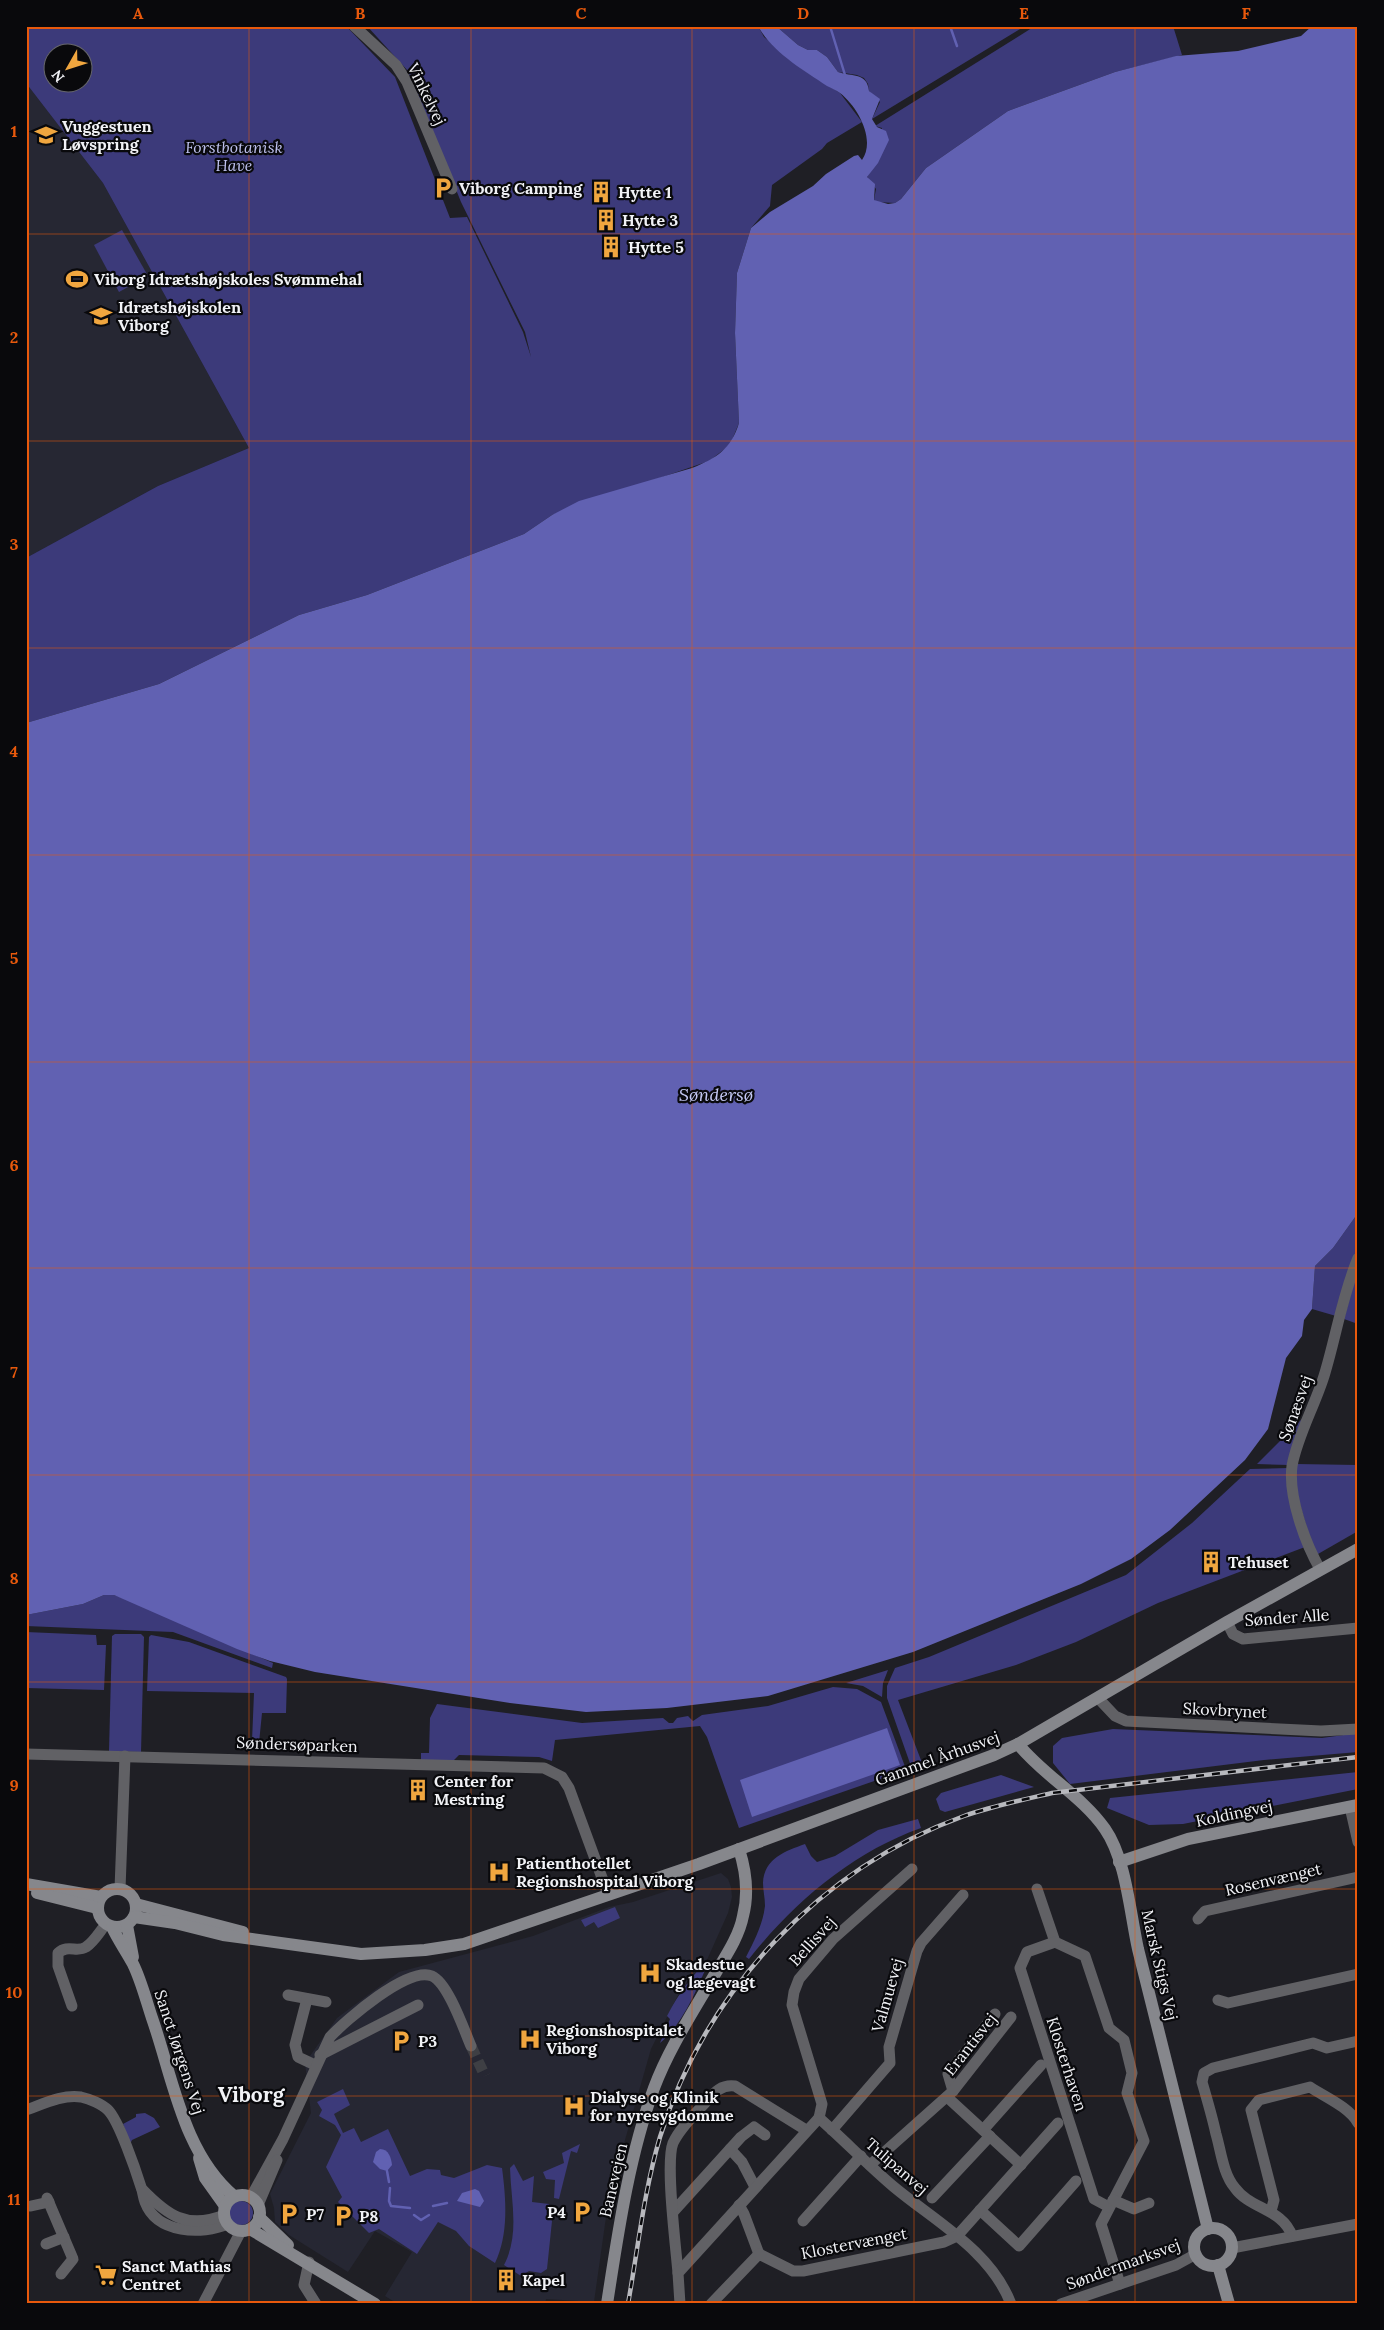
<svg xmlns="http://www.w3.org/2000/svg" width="1384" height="2330" font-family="Lora,serif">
<rect width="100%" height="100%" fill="#1f1f25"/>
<g fill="#262733">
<polygon points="26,83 103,183 249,448 158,486 26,558"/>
<polygon points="721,1873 728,1879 731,1887 732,1897 728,1913 706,1962 689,1979 676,1999 651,2049 609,2196 594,2302 546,2299 545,2304 398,2304 385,2296 412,2252 375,2231 348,2272 289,2235 275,2222 274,2208 270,2194 311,2113 305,2063 337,2018 399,1972 533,1936 609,1907 633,1902"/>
</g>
<g fill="#3c3a7a" fill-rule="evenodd">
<path d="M 26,26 L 346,26 L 395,77 L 450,218 L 467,217 L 523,332 L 531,357 L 525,332 L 461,202 L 408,71 L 367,26 L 758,26 L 764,37 L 801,68 L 840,93 L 862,122 L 827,143 L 822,149 L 772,185 L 770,206 L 751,228 L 737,273 L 735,333 L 739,423 L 730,445 L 709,461 L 552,515 L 524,534 L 367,595 L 299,615 L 159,684 L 26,723 L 26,558 L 158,486 L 249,448 L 103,183 L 26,83 ZM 52,52 L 82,52 L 82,82 L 52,82 Z"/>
<polygon points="776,26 1025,26 872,119 880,102 869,91 868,84 864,78 857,75 838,72 827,57 817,50 808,50 798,45"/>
<polygon points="1035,26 1173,26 1182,55 1115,72 1008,111 926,168 901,199 895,203 876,202 874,200 876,189 867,177 879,157 882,128 875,126"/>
<polygon points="122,230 148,276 119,292 94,245"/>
<polygon points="1358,1213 1358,1250 1336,1316 1312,1309 1315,1266 1333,1248"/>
<polygon points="1358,1267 1358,1324 1344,1319"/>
<polygon points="1306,1415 1289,1465 1257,1464"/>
<polygon points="1296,1464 1358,1465 1358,1531 1318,1554 1313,1549 1296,1491"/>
<polygon points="1288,1468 1305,1547 1158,1603 1076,1642 1016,1665 898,1700 924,1768 912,1769 887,1698 887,1686 895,1668 929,1657 1126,1575 1192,1523 1250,1469"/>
<polygon points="104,1595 114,1595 123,1598 273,1663 272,1668 173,1632 26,1626 26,1615 83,1604"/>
<polygon points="26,1632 96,1635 97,1645 106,1645 104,1690 26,1688"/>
<polygon points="115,1634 141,1634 144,1637 141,1752 109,1751 112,1636"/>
<polygon points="151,1635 189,1642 286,1677 287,1679 286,1713 262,1713 259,1743 252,1741 254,1693 147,1691 149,1637"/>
<polygon points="888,1670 883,1683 882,1697 863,1686 846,1683"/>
<polygon points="833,1687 857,1689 881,1702 907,1772 880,1779 739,1828 707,1737 700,1726 555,1740 552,1761 539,1757 459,1755 453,1761 421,1761 421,1753 429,1753 430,1718 437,1704 582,1723 663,1718 669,1723 673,1723 677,1718 688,1716 693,1721 702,1715 768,1706"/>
<polygon points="1113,1729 1322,1738 1358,1733 1358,1752 1264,1760 1070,1784 1053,1763 1053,1746 1062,1738"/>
<polygon points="1358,1772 1358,1789 1183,1824 1149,1825 1107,1808 1110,1798"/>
<polygon points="1001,1775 1034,1787 945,1812 940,1810 936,1799 941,1793"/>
<path d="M 918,1819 L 921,1828 C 853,1852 794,1902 749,1959 L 746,1957 C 754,1941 763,1924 765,1906 C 765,1898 763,1890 763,1883 C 764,1858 786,1851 805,1844 L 811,1856 L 817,1862 L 835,1856 L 878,1830 Z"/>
<polygon points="615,1907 620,1918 598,1928 594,1922 585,1927 581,1920"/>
<path d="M 706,1962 L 708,1963 C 697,1990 682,2025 660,2043 L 670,2019 L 667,2016 C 678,1995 689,1979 706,1962 Z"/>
<path d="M 343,2089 L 350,2105 L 334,2114 L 343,2133 L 354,2128 L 361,2142 L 388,2129 L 410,2176 L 427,2169 L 440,2170 L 441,2175 L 454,2178 L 487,2165 L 502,2168 C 506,2199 509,2234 495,2263 L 469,2246 L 456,2231 L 438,2222 L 417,2254 L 379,2229 L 369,2233 L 338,2202 L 342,2197 L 326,2167 L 341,2135 L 335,2125 L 319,2116 L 322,2110 L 317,2102 Z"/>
<polygon points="145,2113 154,2118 160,2127 132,2140 130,2144 123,2124 136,2117 136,2114"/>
<polygon points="580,2144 577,2153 571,2151 559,2199 554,2198 555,2180 546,2179 543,2172 564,2163 562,2153"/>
<path d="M 514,2164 L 523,2181 L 534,2176 L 532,2202 L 549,2204 L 548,2214 L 552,2221 L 547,2269 L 541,2273 L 529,2271 L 521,2276 L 504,2265 C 520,2234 511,2202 510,2168 Z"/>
<circle cx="241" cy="2213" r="12"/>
</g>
<g fill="#6161b2">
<path d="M 758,26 L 776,26 L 798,45 L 808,50 L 817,50 L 827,57 L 838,72 C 852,77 867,72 869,91 L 880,99 L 872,119 L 877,127 L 886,131 L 889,140 L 878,163 L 867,177 L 875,184 L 874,200 L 888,204 L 895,203 L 901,199 L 926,168 L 1008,111 L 1115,72 L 1176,56 L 1238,51 L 1301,36 L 1312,26 L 1358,26 L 1358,1213 L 1333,1248 L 1315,1266 L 1312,1309 L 1304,1320 L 1302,1336 L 1286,1358 L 1268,1429 L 1245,1460 L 1170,1530 L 1131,1559 L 1081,1584 L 913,1652 L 768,1696 L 667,1708 L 586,1712 L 510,1703 L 315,1672 L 270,1661 L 237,1649 L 114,1595 L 104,1595 L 83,1604 L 26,1615 L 26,723 L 159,684 L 299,615 L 367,595 L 524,534 L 552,515 L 579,501 L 692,468 C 717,458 731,449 739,423 L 735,333 L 737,273 L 751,228 L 770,212 L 813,186 L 826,174 L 854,156 L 858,155 L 862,160 C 876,140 858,107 840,93 C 836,90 831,88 827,86 C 803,70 772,52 758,26 Z"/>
<polygon points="887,1728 900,1765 752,1817 740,1780"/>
<path d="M 380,2149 C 389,2149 391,2158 392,2165 L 387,2171 L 380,2169 L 373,2162 L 376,2152 Z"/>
<polygon points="475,2189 479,2191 484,2201 480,2207 457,2201 462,2193"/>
</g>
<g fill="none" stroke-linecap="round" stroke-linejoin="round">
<g stroke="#6161b2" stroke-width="2.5">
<polyline points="830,26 845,75"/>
<polyline points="950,26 957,46"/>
<polyline points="387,2171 389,2182"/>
<polyline points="390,2188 389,2201 391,2206 410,2208"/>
<polyline points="433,2206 447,2203"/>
<polyline points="414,2215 421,2220 429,2215"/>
</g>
<polyline stroke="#3e3f44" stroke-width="11" stroke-dasharray="11 5.5" stroke-linecap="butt" points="471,2046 485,2076"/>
<g stroke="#616165" stroke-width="11">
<polyline points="354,26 396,65 407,82 452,189"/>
<path d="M 1320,1569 C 1305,1543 1288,1496 1292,1466 C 1297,1437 1315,1405 1324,1376 C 1336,1337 1342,1296 1358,1258"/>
<polyline points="1227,1622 1233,1634 1243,1639 1358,1628"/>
<polyline points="1098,1698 1115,1716 1126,1721 1321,1731 1358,1729"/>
<polyline points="26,1754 544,1768 562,1777 569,1788 608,1894"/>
<polyline points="1350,1807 1358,1842"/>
<polyline points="120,1889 125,1756"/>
<polyline points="1037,1889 1055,1942 1085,1956 1109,2028 1124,2040 1132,2073 1127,2093 1144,2141 1101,2224 1120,2284"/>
<polyline points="1198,1919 1205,1911 1358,1877"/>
<polyline points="1055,1942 1027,1952 1020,1968 1094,2199 1109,2207"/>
<polyline points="288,1995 326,2002"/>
<polyline points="307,1999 295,2045 298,2057 315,2065"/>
<polyline points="1218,2000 1228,2003 1358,1974"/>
<path d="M 72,2006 L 58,1966 L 58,1953 C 68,1944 77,1953 86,1947 C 94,1942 100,1931 106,1924"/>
<polyline points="320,2055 418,2005"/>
<polyline points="953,2091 948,2074 995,2014"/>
<polyline points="947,2097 1021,2165"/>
<path d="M 26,2110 C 43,2104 63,2094 81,2097 C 90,2099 102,2104 108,2110 C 119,2121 136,2171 141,2187 C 143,2192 143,2197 145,2202 C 157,2234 202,2235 228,2224"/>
<polyline points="819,2118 822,2104 792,2005 794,1992 799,1979 833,1939 912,1869"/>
<path d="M 819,2118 C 844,2140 868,2165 894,2187 C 936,2222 991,2251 1011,2304"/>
<polyline points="832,2130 890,2063 889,2047 917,1951 921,1943 963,1895"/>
<polyline points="983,2130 1041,2065"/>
<polyline points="730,2149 742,2162 755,2187"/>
<polyline points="870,2165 953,2091 1011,2017"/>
<path d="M 142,2189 C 167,2215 187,2230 224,2215"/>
<path d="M 251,2197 L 283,2139 L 330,2037 C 346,2020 408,1966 432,1976 C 448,1983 464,2030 471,2046"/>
<polyline points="47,2198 73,2259 61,2274"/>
<polyline points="932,2198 990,2136"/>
<polyline points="1113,2200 1134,2209 1149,2203"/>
<polyline points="258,2205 277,2160"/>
<polyline points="739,2205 744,2214 759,2254"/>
<polyline points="31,2206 49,2202"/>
<polyline points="980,2210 1019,2246 1076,2181"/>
<path d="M 1271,2211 L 1274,2200 L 1251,2110 L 1259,2100 L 1310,2087 C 1325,2097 1349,2107 1358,2123"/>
<polyline points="673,2212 741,2137 754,2127 765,2135"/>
<polyline points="803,2221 861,2156"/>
<path d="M 1292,2236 C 1283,2209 1250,2209 1235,2188 C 1223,2174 1221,2151 1216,2134 C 1212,2116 1207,2099 1202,2082 L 1204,2073 L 1213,2068 L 1313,2043 L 1327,2048 L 1358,2041"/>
<polyline points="46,2244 64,2237"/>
<polyline points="1232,2248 1358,2224"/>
<polyline points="309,2262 304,2285 316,2304"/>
<path d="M 678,2273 C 676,2248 665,2163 673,2143 C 680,2128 693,2116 704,2104 C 713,2094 720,2084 735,2086 L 806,2130"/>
<polyline points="203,2304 241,2231"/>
<polyline points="680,2304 678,2273 819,2118"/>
<polyline points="711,2304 759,2254 793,2271 803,2271 944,2242 957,2236 1058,2123"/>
<polyline points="1061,2304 1176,2265 1196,2254"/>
</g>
<g stroke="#86878c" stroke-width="12">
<path d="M 1018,1744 C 1044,1776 1082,1796 1105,1829 C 1126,1859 1130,1913 1138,1949 C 1161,2042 1185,2135 1208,2229"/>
<polyline points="1119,1862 1188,1839 1358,1805"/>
<polyline points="26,1884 101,1897"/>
<circle cx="117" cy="1908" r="19"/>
<polyline points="37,1893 97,1908"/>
<polyline points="136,1904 243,1932"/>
<polyline points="134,1917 175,1923 223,1935 361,1954 425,1950 464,1944 699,1864 994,1755 1018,1744 1227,1622 1358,1549"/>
<polyline points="127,1925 133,1957"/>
<path d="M 112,1927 C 118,1940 126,1951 133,1964 C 141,1980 146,2000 152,2018 C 173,2078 183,2153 234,2196"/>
<polyline points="199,2158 205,2178 225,2206"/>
<circle cx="242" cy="2213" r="18"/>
<polyline points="259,2217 288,2245"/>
<circle cx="1213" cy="2247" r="19"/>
<polyline points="250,2229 375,2304"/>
<polyline points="1218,2265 1229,2304"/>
<path d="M 607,2304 C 618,2233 629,2156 654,2088 C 669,2048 693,2012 715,1974 C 725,1957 739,1937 743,1916 C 749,1893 746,1871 739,1849"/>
</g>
<g stroke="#b8b9be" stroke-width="4.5">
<path id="rail" d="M 628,2304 C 638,2248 644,2191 660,2137 C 705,1991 820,1868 964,1816 C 993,1806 1022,1800 1052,1793 L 1358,1757"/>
</g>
<use href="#rail" stroke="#09090c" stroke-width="2.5" stroke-dasharray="8" stroke-linecap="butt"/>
</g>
<path fill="none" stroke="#e8590c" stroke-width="1" stroke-opacity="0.55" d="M 249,26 L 249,2304M 471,26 L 471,2304M 692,26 L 692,2304M 914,26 L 914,2304M 1135,26 L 1135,2304M 26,234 L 1358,234M 26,441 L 1358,441M 26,648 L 1358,648M 26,855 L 1358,855M 26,1062 L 1358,1062M 26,1268 L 1358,1268M 26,1475 L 1358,1475M 26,1682 L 1358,1682M 26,1889 L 1358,1889M 26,2096 L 1358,2096"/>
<defs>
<g id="school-bare" transform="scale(1.725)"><path d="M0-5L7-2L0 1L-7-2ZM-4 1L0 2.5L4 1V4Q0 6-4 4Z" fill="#f0a63f" stroke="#09090c" stroke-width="2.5" paint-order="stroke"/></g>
<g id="parking-bare" transform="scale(1.725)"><path d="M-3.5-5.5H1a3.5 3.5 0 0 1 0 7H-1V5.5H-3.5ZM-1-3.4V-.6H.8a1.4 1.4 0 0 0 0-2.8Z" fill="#f0a63f" stroke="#09090c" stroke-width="2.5" paint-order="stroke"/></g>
<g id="building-bare" transform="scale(1.725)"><path d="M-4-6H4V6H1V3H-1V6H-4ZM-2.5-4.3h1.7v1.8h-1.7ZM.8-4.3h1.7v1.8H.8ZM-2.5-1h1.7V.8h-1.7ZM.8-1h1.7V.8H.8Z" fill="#f0a63f" stroke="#09090c" stroke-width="2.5" paint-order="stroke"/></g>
<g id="stadium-bare" transform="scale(1.725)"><path d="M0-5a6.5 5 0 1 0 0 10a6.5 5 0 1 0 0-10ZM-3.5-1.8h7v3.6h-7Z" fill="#f0a63f" stroke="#09090c" stroke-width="2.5" paint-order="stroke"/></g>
<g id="hospital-bare" transform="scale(1.725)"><path d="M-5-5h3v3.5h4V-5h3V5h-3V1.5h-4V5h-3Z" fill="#f0a63f" stroke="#09090c" stroke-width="2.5" paint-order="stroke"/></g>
<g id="supermarket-bare" transform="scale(1.725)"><path d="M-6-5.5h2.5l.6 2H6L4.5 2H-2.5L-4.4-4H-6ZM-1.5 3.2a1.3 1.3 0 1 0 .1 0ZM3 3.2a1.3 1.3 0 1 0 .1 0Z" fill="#f0a63f" stroke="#09090c" stroke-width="2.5" paint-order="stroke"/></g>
</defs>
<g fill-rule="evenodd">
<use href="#school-bare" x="46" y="135"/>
<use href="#parking-bare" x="443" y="188"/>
<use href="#building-bare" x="601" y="192"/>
<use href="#building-bare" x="606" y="220"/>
<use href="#building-bare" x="611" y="247"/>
<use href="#stadium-bare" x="77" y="279"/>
<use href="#school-bare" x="101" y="316"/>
<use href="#building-bare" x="1211" y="1562"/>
<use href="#building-bare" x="418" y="1790"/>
<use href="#hospital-bare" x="499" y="1872"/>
<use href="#hospital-bare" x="650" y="1973"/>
<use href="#hospital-bare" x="530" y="2039"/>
<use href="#parking-bare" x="401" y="2041"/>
<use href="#hospital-bare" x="574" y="2106"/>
<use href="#parking-bare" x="582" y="2212"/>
<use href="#parking-bare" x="289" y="2214"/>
<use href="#parking-bare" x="343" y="2216"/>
<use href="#supermarket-bare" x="106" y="2275"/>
<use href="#building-bare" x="506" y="2280"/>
</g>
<g text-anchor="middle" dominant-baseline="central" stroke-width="4.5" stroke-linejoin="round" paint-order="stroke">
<g font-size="16" fill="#f1f2f6" stroke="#09090c">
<text transform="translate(427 94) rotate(64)">Vinkelvej</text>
<text transform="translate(1295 1408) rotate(-70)">Sønæsvej</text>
<text transform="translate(1287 1617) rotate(-4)">Sønder Alle</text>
<text transform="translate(1225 1710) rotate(3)">Skovbrynet</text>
<text transform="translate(297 1744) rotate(2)">Søndersøparken</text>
<text transform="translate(937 1758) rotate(-20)">Gammel Århusvej</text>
<text transform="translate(1234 1813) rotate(-12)">Koldingvej</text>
<text transform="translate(1273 1879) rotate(-13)">Rosenvænget</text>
<text transform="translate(812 1941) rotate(-48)">Bellisvej</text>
<text transform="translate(1160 1965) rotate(77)">Marsk Stigs Vej</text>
<text transform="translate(887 1995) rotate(-74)">Valmuevej</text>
<text transform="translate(970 2044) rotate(-52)">Erantisvej</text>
<text transform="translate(180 2052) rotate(72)">Sanct Jørgens Vej</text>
<text transform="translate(1067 2064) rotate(72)">Klosterhaven</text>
<text transform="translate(897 2166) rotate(41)">Tulipanvej</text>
<text transform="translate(613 2180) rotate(-77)">Banevejen</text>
<text transform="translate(854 2243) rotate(-11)">Klostervænget</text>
<text transform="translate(1123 2264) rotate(-20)">Søndermarksvej</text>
</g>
<g font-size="16" font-weight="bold" fill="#f1f2f6" stroke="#09090c" text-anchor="start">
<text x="62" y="126">Vuggestuen<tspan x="62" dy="18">Løvspring</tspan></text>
<text x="459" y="188">Viborg Camping</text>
<text x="618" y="192">Hytte 1</text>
<text x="622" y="220">Hytte 3</text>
<text x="628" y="247">Hytte 5</text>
<text x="94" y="279">Viborg Idrætshøjskoles Svømmehal</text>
<text x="118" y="307">Idrætshøjskolen<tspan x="118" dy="18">Viborg</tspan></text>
<text x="1228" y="1562">Tehuset</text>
<text x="434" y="1781">Center for<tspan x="434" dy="18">Mestring</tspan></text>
<text x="516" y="1863">Patienthotellet<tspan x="516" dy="18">Regionshospital Viborg</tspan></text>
<text x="666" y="1964">Skadestue<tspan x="666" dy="18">og lægevagt</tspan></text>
<text x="546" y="2030">Regionshospitalet<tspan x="546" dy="18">Viborg</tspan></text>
<text x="418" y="2041">P3</text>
<text x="590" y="2097">Dialyse og Klinik<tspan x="590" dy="18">for nyresygdomme</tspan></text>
<text x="566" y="2212" text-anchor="end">P4</text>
<text x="306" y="2214">P7</text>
<text x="359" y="2216">P8</text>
<text x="122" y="2266">Sanct Mathias<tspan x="122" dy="18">Centret</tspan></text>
<text x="522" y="2280">Kapel</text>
</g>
<g font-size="16" font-style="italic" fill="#bfc2ef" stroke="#09090c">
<text x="234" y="147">Forstbotanisk<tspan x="234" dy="18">Have</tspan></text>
</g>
<g font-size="18" font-style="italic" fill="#c5c9f5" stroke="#09090c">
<text x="716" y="1094">Søndersø</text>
</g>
<g font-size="21" font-weight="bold" fill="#f1f2f6" stroke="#09090c">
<text x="251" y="2094">Viborg</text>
</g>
</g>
<rect width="1384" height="2330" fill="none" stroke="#09090c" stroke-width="55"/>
<g transform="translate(68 68) rotate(231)"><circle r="24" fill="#09090c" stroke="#66666a"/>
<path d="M0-4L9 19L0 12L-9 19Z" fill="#f0a63f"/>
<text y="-8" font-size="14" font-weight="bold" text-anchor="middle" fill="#f1f2f6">N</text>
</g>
<rect x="28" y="28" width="1328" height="2274" fill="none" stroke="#e8590c" stroke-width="2"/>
<g font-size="16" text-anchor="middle" font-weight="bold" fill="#e8590c">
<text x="138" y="19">A</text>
<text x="360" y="19">B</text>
<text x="581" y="19">C</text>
<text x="803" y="19">D</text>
<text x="1024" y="19">E</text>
<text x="1246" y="19">F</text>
<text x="14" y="137">1</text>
<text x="14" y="343">2</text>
<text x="14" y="550">3</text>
<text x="14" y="757">4</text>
<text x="14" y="964">5</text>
<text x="14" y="1171">6</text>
<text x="14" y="1378">7</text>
<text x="14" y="1584">8</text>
<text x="14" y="1791">9</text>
<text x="14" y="1998">10</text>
<text x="14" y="2205">11</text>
</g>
</svg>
